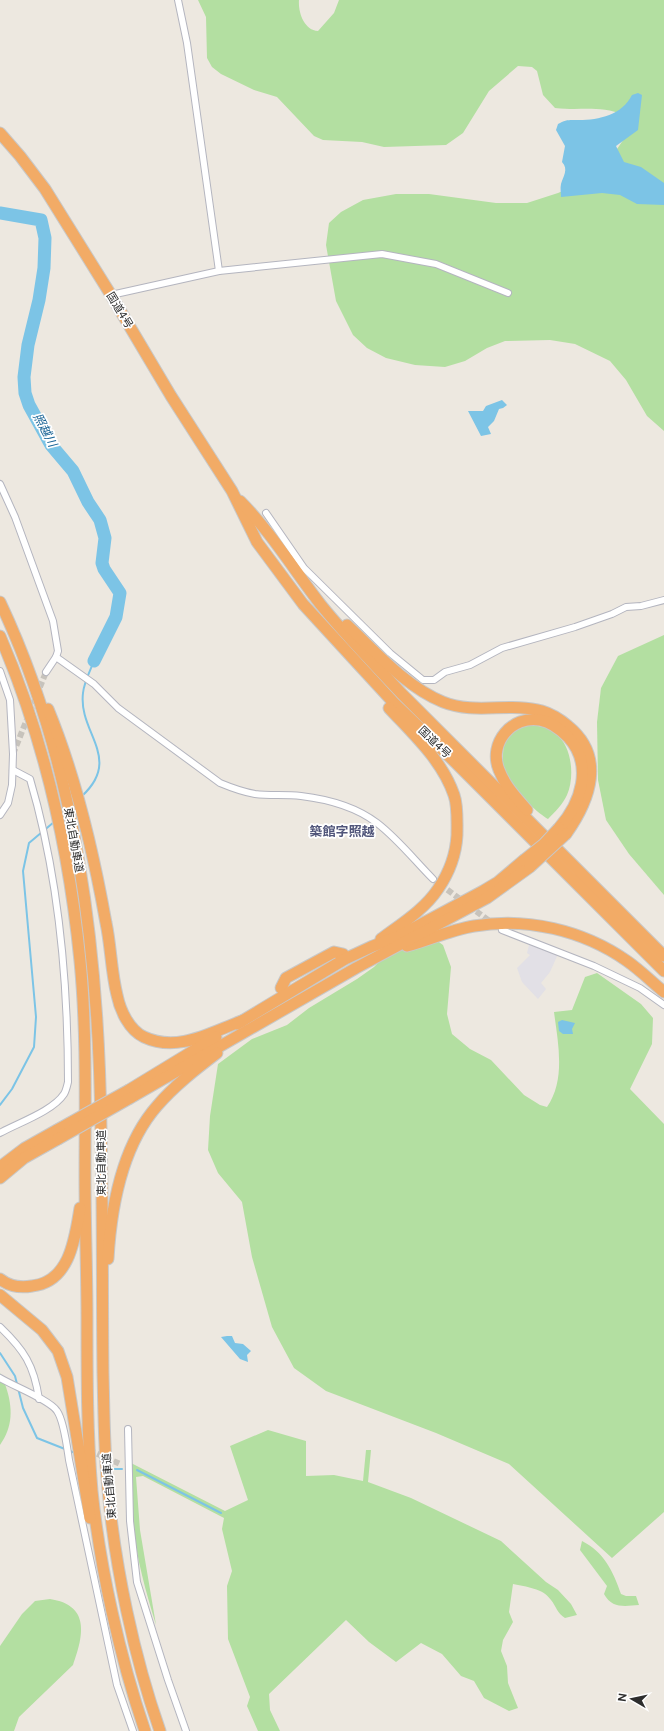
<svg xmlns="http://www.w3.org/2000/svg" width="664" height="1731" font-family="'Public Sans','Noto Sans JP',sans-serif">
<rect width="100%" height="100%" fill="#ede8e0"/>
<polygon fill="#e2e0e6" points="529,945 558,954 550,972 541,983 546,989 538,999 522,982 517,968 530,955 527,953"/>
<g fill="#b3dfa1">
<path d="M 198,0 L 299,0 C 298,12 304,30 318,31 L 334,13 L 339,0 L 664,0 L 664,431 L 647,416 L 626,380 L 610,361 L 575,344 L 550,340 L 505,341 L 487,348 L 465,361 L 445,367 L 415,365 L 386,358 L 367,348 L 353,335 L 336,301 L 326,245 L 329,223 L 341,212 L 363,200 L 396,194 L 429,194 L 496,203 L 527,203 L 558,193 L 583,182 L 608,162 L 626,136 L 625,115 C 598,105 582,111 555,108 L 543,95 L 537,71 L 532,67 L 518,66 L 489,91 L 463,133 L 446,145 L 384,147 L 362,142 L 323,140 L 314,136 L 277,97 L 254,90 L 221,74 L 212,67 L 207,58 L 206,17 Z"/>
<polygon points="664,635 664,895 629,854 606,820 598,780 597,722 601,688 618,656"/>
<path d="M 530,725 C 539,726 549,727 556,734 C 572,746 575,777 567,795 C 563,804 555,812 548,819 C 538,814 509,786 505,776 C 503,771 503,763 503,758 C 503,736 509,729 530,725 Z"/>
<path d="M 429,935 L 443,945 L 451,967 L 447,1014 L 452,1034 L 470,1049 L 491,1060 L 524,1095 L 540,1105 L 547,1107 C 566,1080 558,1043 554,1012 L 572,1010 L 585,977 L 597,973 L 641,1004 L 653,1018 L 652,1044 L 630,1089 L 664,1124 L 664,1512 L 612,1558 L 509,1464 L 436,1433 L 326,1391 L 294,1368 L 272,1327 L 252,1257 L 242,1202 L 218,1173 L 208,1150 L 210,1116 L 218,1064 L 252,1039 L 287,1025 L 309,1008 L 357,979 L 374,967 L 399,942 Z"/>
<path d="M 0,1373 C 3,1377 4,1382 6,1387 C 13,1408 13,1427 0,1445 Z"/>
<path d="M 268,1430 L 306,1441 L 306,1476 L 334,1475 L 363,1481 L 366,1450 L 371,1450 L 368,1482 L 411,1498 L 501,1541 L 546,1582 L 558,1590 L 571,1604 L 577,1615 L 565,1618 C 557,1613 556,1606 551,1600 C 543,1588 526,1587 513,1584 L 509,1612 L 513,1622 L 503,1640 L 501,1651 L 507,1666 L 508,1683 L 518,1708 L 509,1711 L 484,1698 L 474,1681 L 461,1676 L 442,1654 L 421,1643 L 396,1662 L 369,1642 L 346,1620 L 269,1694 L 270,1710 L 280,1731 L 258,1731 L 247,1706 L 250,1697 L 228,1639 L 227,1586 L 232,1571 L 222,1529 L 224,1518 L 143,1476 L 136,1477 L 140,1530 L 156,1625 C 145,1589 135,1553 132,1515 C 131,1498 132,1480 131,1463 L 225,1511 L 248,1500 L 230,1446 Z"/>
<path d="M 582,1541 C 604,1552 613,1571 621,1594 L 626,1596 L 636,1596 L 639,1605 C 625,1606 612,1609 604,1594 L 607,1586 L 580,1550 Z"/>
<path d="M 50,1599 C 90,1605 84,1635 73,1665 L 19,1717 L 14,1731 L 0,1731 L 0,1646 L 22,1614 L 35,1601 Z"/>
</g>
<g fill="#7cc4e6">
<path d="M 638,93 L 642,95 L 638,130 L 616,146 L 624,162 L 641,167 L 664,183 L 664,205 L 637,204 L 620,195 L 602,193 L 561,197 C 561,193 560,188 561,184 C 563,177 569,169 562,162 L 565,146 L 556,130 L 558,124 C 566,119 570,120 579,120 C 599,120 622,115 632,95 Z"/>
<polygon points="502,400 507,405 503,408 499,409 494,421 488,427 491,434 481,436 468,411 483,411 486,406"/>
<polygon points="562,1020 575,1023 572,1029 573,1034 563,1034 559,1031 558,1022"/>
<polygon points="227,1336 232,1336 235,1343 243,1344 251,1351 247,1355 248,1362 240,1359 221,1337"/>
</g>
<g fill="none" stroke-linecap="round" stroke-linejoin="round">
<g stroke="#7cc4e6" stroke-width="2">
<path d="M 82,796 C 123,758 78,733 83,693 C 84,682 90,671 94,661"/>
<polyline points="0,1105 12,1089 34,1047 36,1017 23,871 29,843 54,822"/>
<polyline points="0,1353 15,1376 23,1408 37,1438 75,1453"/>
<polyline points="114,1469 122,1469"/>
<polyline points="137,1470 221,1513"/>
</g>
<polyline stroke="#7cc4e6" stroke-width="13" points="0,213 41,220 45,238 44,268 39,300 28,345 24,377 25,393 29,405 51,445 73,471 88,502 100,520 105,538 102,563 104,569 120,593 116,617 94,661"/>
<g stroke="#c7c3bc" stroke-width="6" stroke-dasharray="6 3" stroke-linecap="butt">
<polyline points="13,754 46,672"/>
<polyline points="433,879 492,923"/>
<polyline points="89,1450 120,1464"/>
</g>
<g stroke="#b4b5bf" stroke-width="8">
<g id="street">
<polyline points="178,0 187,43 219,271"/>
<polyline points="111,295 219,271 382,254 436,264 508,293"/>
<polyline points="0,484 15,517 53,621 58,651 56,657 46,672"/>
<polyline points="266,513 304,568 390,653 423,680 434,680 445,672 470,665 502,648 575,627 612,614 626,607 641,606 664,600"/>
<path d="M 56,657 L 94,684 L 118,708 L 220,783 C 232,788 243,792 255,794 C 270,796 285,794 301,796 C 326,799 356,807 377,823 C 398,839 415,861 433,879"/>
<polyline points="0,671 10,700 13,754 12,785 8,803 0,815"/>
<polyline points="502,930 594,966 640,988 664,1005"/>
<path d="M 0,1133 C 18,1123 53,1111 64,1094 C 66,1091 67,1086 68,1082 C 68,980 59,877 30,779 L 13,770"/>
<path d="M 0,1327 C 24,1350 34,1365 39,1399"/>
<path d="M 0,1378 C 13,1386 50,1400 57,1411 C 64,1421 67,1447 69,1460 L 117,1685 L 133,1731"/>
<polyline points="128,1429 130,1521 137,1582 168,1680 186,1731"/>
</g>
</g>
<g stroke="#c8c8c8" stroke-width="13">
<g id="highway">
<polyline points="0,133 20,156 45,189 111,295 171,396 232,491 257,542 303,604 394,703 456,763 664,971"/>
<path d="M 240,501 C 271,532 294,570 321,605 C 346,636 374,664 401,693 L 664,956"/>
<path d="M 0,602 C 77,765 99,952 101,1131 C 103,1212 102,1293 103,1373 C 104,1412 104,1451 108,1489 C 115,1567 134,1657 160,1731"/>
<path d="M 347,625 C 376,652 406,687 443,702 C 475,715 510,702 542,711 C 552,714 561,720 568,726 C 606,757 590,800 566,834"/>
<path d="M 0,636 C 44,738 69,850 80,961 C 87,1033 85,1106 85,1178 C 85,1225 87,1272 87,1318 C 87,1376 87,1434 92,1491 C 100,1568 120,1658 145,1731"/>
<path d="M 48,709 C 76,777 93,850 106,923 C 111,946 111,971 117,995 C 120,1010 129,1030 144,1037 C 178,1053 211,1032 242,1021"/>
<path d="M 527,810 C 516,797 505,786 499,770 C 488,743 512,715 540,720 C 551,722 560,729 568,737 C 594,765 581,803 559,828"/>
<path d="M 381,939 C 401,924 424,910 438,889 C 449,873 456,854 457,835 C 457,823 458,806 454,795 C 442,760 413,734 389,708"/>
<path d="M 407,946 C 429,940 450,930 474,926 C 526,917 583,930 627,961 C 640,970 652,982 664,992"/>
<polyline points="281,988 286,978 334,952 343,954"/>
<polyline points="237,1024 345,959 373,946 397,937 483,891 498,882 524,860"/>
<polyline points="129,1090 216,1037"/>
<polyline points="130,1098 356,968 487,898 530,867"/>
<polyline points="0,1167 25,1148 57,1130"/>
<polyline points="0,1178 24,1158 58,1139"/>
<path d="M 108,1259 C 111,1207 122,1146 157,1106 C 174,1086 196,1069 217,1053"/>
<path d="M 0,1279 C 9,1286 21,1288 32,1286 C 70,1282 75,1238 80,1208"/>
<polyline points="0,1295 42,1330 58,1351 67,1377 90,1518"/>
</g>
</g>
<use href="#street" stroke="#fff" stroke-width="6"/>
<use href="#highway" stroke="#f2ab66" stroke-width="11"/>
<g stroke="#c8c8c8" stroke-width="13" stroke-linecap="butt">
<g id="highway-bridge">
<polyline points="524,860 544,844 559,828"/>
<polyline points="530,867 566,834"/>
<polyline points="57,1130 129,1090"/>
<polyline points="58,1139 130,1098"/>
</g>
</g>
<use href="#highway-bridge" stroke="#f2ab66" stroke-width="11"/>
</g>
<g text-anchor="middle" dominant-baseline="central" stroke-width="3.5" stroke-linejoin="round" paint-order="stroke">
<g font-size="11" fill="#2d2d2d" stroke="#fff">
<text transform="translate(120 310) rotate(59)">国道4号</text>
<text transform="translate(435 742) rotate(44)">国道4号</text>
<text transform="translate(74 840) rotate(80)">東北自動車道</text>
<text transform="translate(101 1163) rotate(-90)">東北自動車道</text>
<text transform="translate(109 1486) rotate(-95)">東北自動車道</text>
</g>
<g font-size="12" font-style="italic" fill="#186395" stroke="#fff">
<text transform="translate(45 430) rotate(62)">照越川</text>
</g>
<g font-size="13" font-weight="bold" fill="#50557a" stroke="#fff">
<text x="342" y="831">築館字照越</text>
</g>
</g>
<g transform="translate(632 1699) rotate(279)" stroke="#ffffff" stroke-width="3" paint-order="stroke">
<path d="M0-3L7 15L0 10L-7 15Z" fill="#2d2d2d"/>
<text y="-6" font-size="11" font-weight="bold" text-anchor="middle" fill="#2d2d2d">N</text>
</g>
</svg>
